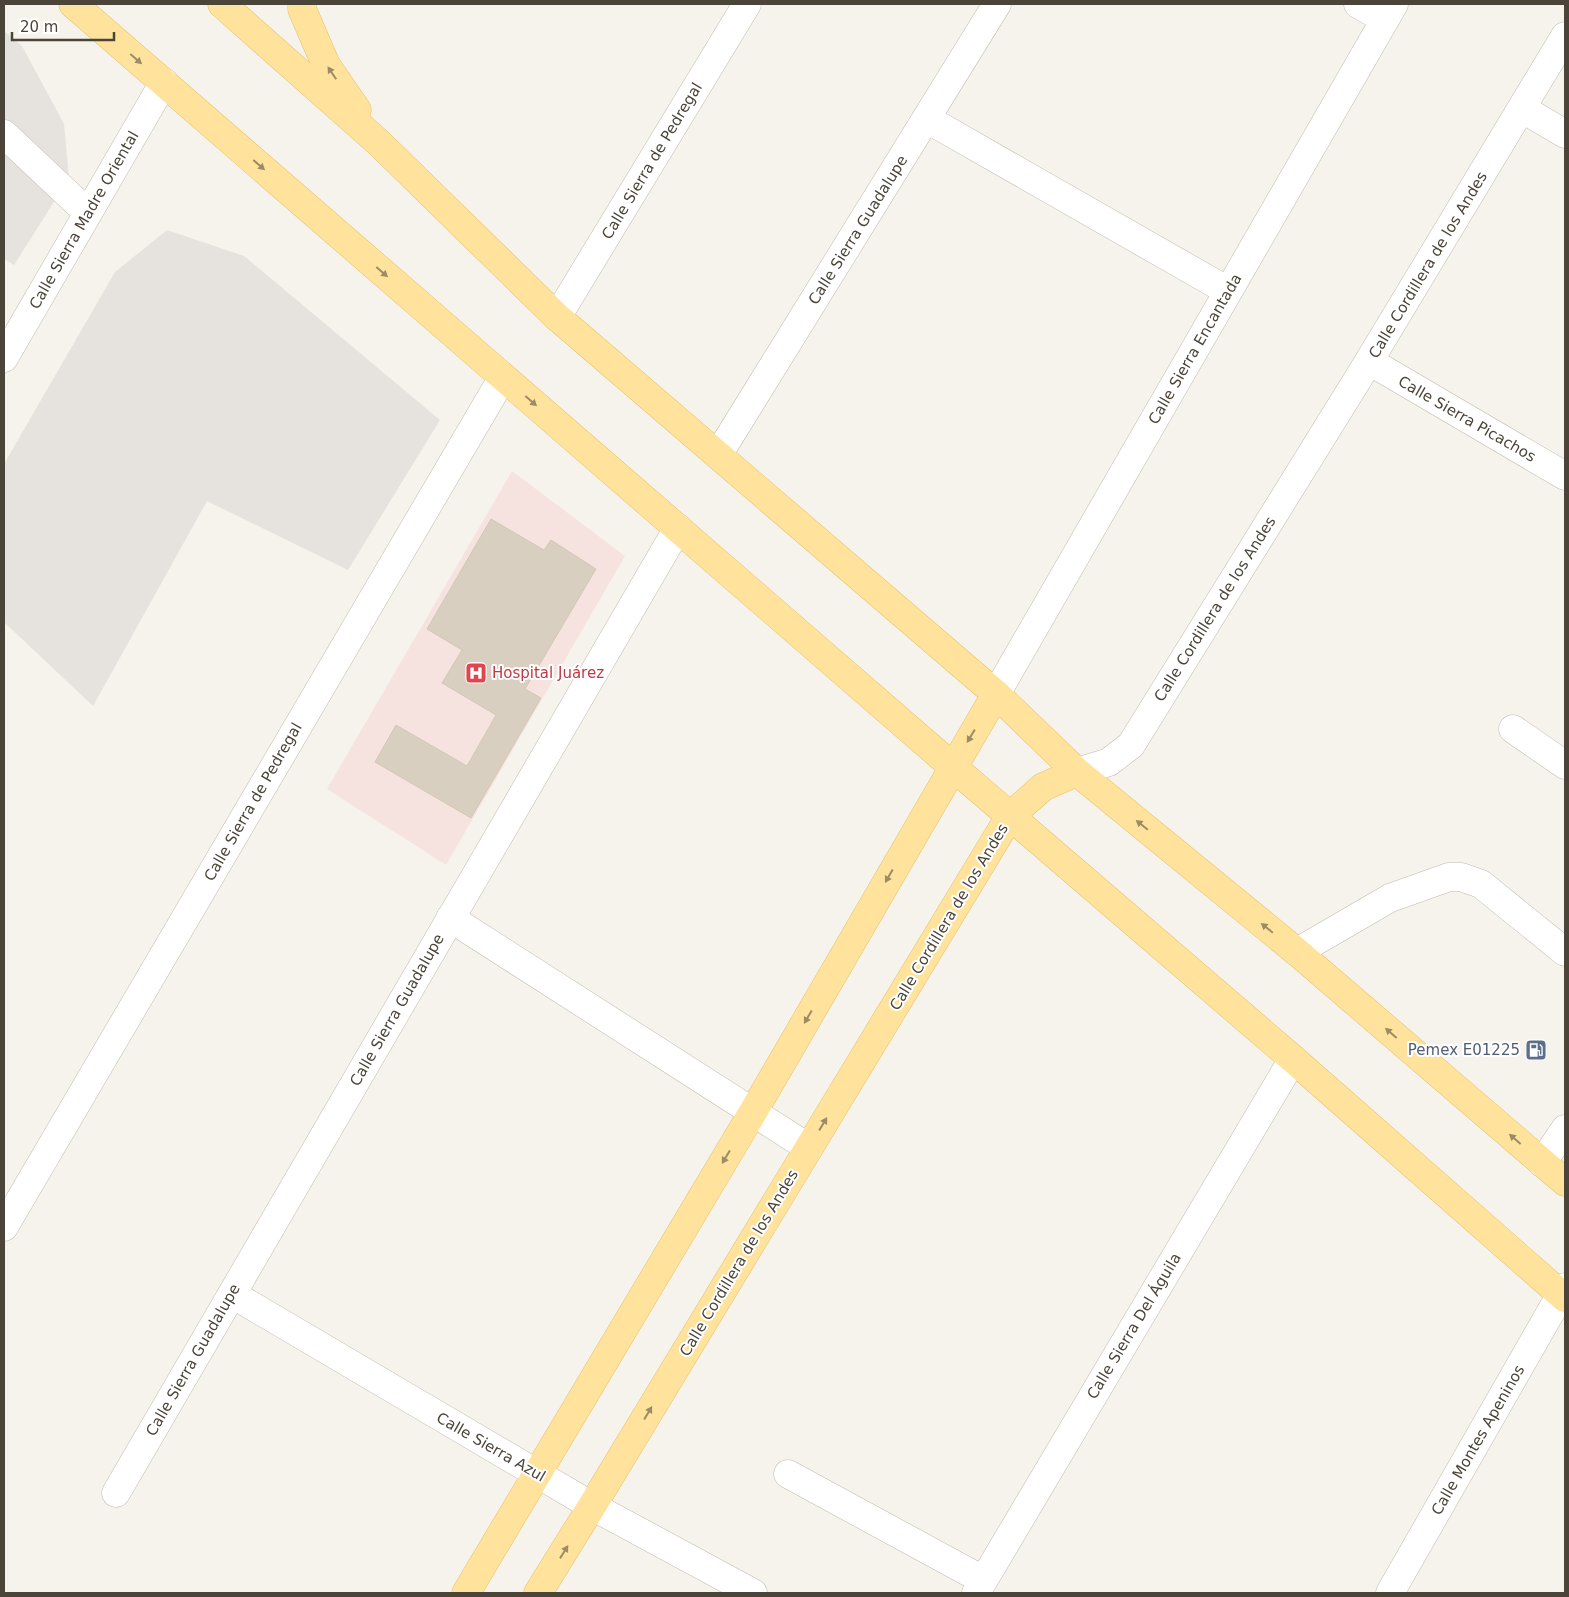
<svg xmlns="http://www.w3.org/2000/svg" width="1569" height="1597" font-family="'DejaVu Sans',sans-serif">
<rect width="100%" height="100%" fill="#f6f3ec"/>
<g fill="#e6e2dd">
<polygon points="4,31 22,46 64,124 69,178 14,265 4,259"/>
<polygon points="167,230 244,256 440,420 348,570 207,501 93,706 4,622 4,464 115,272"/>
</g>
<polygon fill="#f6e3e0" points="512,471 625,556 446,865 327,789"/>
<polygon fill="#d8cfc1" stroke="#d3c7b4" points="491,519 544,550 551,540 596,569 525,689 541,698 471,818 375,762 396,725 467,766 496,715 442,683 462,650 427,629"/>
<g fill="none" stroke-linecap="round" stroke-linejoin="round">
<g stroke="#c2bbae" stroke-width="29">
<g id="minor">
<polyline points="1358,4 1384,19"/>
<polyline points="1523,109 1565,134"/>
<polyline points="927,119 1228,291"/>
<polyline points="4,134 88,213"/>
<polyline points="557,317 747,4"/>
<polyline points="4,358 164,82"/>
<polyline points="1369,361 1565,476"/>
<polyline points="718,455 997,4"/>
<polyline points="996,694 1394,4"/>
<polyline points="1513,729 1565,765"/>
<polyline points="1077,772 1109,762 1131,745 1369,361 1565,36"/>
<polyline points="450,918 809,1148"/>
<polyline points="1297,952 1390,898 1449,877 1461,877 1481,884 1565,952"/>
<polyline points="1542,1163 1565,1129"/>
<polyline points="4,1227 503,377"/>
<polyline points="232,1294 592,1506 753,1593"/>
<polyline points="788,1474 983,1580"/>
<polyline points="116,1493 678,528"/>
<polyline points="976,1593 1293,1059"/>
<polyline points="1390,1593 1565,1287"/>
</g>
</g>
<g stroke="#e6c16a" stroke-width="29">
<g id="major">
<polyline points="73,4 953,767 1293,1059 1565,1298"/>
<polyline points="222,4 379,143 557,317 996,694 1077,772 1297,952 1565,1182"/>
<polyline points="302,4 302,9 326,65 357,110"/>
<polyline points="466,1593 753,1112 996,694"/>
<polyline points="538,1593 592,1506 1010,816 1043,787 1077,772"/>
</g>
</g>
<use href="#minor" stroke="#fff" stroke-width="28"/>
<use href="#major" stroke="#ffe39c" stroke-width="28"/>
</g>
<defs><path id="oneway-solid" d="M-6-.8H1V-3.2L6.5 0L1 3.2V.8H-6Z" transform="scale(1.25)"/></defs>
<g fill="#9c8c66">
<use href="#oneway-solid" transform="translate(136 59) rotate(41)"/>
<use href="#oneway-solid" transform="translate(332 73) rotate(-124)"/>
<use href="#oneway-solid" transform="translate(259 165) rotate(41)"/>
<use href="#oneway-solid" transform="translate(382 272) rotate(41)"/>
<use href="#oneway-solid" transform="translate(531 401) rotate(41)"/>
<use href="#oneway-solid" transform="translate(971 736) rotate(121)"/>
<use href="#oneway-solid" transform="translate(1142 825) rotate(-141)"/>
<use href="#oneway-solid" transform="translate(889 876) rotate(120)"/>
<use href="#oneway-solid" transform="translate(1267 928) rotate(-141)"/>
<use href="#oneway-solid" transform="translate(808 1017) rotate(120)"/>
<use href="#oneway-solid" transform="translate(1391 1033) rotate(-139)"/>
<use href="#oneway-solid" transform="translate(823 1124) rotate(-59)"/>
<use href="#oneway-solid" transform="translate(1515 1139) rotate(-139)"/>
<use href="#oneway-solid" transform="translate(726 1157) rotate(121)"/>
<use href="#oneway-solid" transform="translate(648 1413) rotate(-59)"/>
<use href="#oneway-solid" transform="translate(564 1552) rotate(-58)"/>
</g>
<defs>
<g id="hospital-square" transform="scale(1.125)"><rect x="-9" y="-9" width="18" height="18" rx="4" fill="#e0444e" stroke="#fff"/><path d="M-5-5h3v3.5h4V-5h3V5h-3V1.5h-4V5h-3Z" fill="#fff"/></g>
<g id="fuel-square" transform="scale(1.125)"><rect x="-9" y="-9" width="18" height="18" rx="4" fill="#5c6f8a" stroke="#fff"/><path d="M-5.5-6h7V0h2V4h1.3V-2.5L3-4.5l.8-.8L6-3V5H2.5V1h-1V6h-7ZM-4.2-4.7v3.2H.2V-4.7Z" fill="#fff"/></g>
</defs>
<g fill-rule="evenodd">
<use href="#hospital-square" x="476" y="673"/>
<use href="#fuel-square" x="1536" y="1050"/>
</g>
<g text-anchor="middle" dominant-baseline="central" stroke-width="4" stroke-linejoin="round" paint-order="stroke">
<g font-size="15" fill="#4b4439" stroke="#fff">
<text transform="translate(652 161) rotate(-59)">Calle Sierra de Pedregal</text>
<text transform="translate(84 220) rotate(-60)">Calle Sierra Madre Oriental</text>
<text transform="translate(858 230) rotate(-58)">Calle Sierra Guadalupe</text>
<text transform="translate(1428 265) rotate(-59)">Calle Cordillera de los Andes</text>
<text transform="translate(1195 349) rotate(-60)">Calle Sierra Encantada</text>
<text transform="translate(1467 419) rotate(30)">Calle Sierra Picachos</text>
<text transform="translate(1215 609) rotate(-58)">Calle Cordillera de los Andes</text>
<text transform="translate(253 802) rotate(-60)">Calle Sierra de Pedregal</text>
<text transform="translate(949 917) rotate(-59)">Calle Cordillera de los Andes</text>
<text transform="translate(397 1010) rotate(-60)">Calle Sierra Guadalupe</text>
<text transform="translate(739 1263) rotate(-59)">Calle Cordillera de los Andes</text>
<text transform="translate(1134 1326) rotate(-59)">Calle Sierra Del Águila</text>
<text transform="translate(193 1360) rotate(-60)">Calle Sierra Guadalupe</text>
<text transform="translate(1478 1440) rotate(-60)">Calle Montes Apeninos</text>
<text transform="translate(491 1447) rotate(30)">Calle Sierra Azul</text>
</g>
<g font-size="15" fill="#be3a42" stroke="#fff" text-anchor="start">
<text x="492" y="673">Hospital Juárez</text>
</g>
<g font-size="15" fill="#4e5e75" stroke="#fff" text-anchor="end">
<text x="1520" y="1050">Pemex E01225</text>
</g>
</g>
<rect width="1569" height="1597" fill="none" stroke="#4b4439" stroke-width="10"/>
<path d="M12 32v8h102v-8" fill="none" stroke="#4b4439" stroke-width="2.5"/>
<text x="20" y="32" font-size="15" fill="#4b4439" stroke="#ffffff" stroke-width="4" paint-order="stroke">20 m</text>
</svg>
